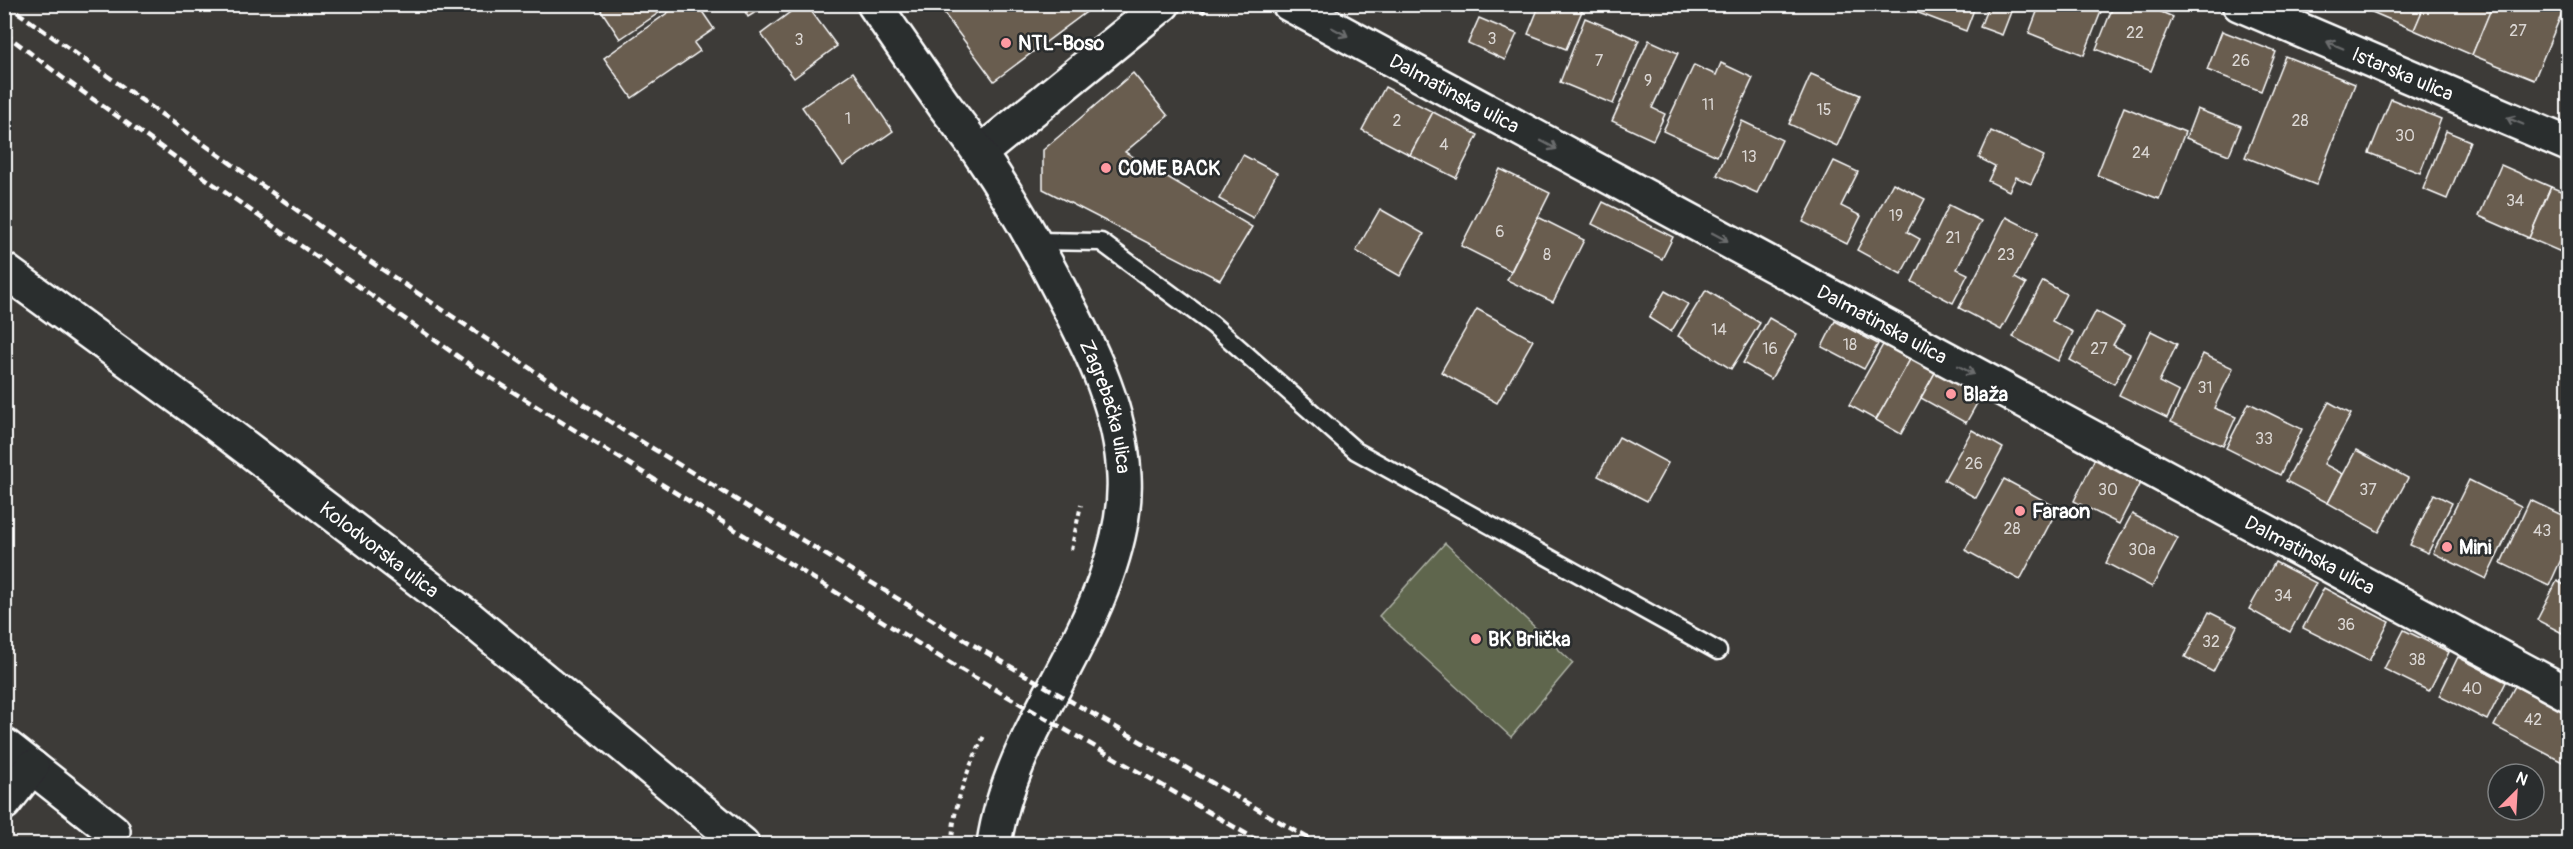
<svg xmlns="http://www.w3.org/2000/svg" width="2573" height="849" font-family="Pangolin,sans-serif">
<rect width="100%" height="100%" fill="#3d3b38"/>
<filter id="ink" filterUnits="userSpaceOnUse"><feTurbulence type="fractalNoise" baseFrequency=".0167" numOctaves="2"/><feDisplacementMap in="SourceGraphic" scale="12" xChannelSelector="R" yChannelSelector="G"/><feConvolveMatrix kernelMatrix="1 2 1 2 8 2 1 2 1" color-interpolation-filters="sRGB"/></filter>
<g filter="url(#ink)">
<polygon fill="#5e664d" stroke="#aeb2a6" stroke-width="1.5" points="1445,543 1573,663 1511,737 1379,616"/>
<g fill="#695d50" stroke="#fff" stroke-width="1.5">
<polygon points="597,4 672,4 620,39"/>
<polygon points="680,4 697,4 714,29 694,43 700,51 632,98 604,58"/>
<polygon points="741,4 769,4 748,17"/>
<polygon points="801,4 806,4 837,46 794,78 761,34"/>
<polygon points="937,4 1097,4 994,81"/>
<polygon points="1366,4 1384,4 1380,12"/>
<polygon points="1540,4 1585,4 1566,49 1528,34"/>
<polygon points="1919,4 1976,4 1966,31 1916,12"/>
<polygon points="1989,4 2014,4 2002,35 1980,27"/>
<polygon points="2040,4 2104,4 2084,55 2029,33"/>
<polygon points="2114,4 2143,4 2173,17 2151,71 2096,49"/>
<polygon points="2367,4 2426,4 2414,30 2365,9"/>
<polygon points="2425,4 2484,4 2492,8 2472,55 2414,30"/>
<polygon points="2493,4 2557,4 2564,8 2534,80 2472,55"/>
<polygon points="1479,18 1517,34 1505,60 1468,43"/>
<polygon points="1585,18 1639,40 1613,104 1560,82"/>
<polygon points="2222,31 2276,52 2261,91 2207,70"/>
<polygon points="1649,40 1678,53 1652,108 1665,114 1653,140 1612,121"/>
<polygon points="2285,56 2355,84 2316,185 2245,157"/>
<polygon points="1721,63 1753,78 1717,156 1663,131 1694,65 1716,75"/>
<polygon points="853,72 893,131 843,166 802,107"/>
<polygon points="1133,73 1168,116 1125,152 1252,227 1220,280 1043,189 1043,150"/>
<polygon points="1811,74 1860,95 1837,146 1789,124"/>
<polygon points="1385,87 1433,112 1410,155 1362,130"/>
<polygon points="2391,99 2441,119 2420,173 2369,153"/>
<polygon points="2124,107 2185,132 2159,199 2097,175"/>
<polygon points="2197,109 2241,126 2229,155 2186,138"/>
<polygon points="1433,112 1478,135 1456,178 1410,155"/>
<polygon points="1742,121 1782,140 1757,193 1717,175"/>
<polygon points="1991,131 2044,156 2031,184 2016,177 2009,191 1988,181 1995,166 1979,158"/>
<polygon points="2446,131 2470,141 2447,199 2423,189"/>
<polygon points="1243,155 1277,173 1253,218 1219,199"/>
<polygon points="1834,161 1858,172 1841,206 1861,216 1847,244 1803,222"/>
<polygon points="2501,165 2551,187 2529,238 2479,216"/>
<polygon points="1500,169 1550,193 1511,271 1461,246"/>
<polygon points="1893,183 1925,199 1907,232 1920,239 1901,274 1857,250"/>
<polygon points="2551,187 2568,194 2568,255 2529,238"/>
<polygon points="1603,202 1673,237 1662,259 1592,224"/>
<polygon points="1949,205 1981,221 1957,269 1968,274 1953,303 1912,282"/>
<polygon points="1380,209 1424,234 1400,276 1356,251"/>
<polygon points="1538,217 1584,240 1553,302 1507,280"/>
<polygon points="2006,217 2038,233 2015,278 2026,284 2001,330 1959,308"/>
<polygon points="2043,281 2066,294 2052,321 2073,332 2058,361 2013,337"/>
<polygon points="1706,290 1760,323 1731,369 1678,336"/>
<polygon points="1665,291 1688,304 1671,332 1649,318"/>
<polygon points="1477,309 1533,340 1497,403 1441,372"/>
<polygon points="2096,311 2124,326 2113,345 2130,354 2114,384 2070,360"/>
<polygon points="1769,318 1797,334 1771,379 1743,363"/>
<polygon points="1835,321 1878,344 1864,369 1822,347"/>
<polygon points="2151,331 2177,344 2159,382 2179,392 2167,418 2119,395"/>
<polygon points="1884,343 1911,358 1876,420 1849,405"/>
<polygon points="2568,346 2568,367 2562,365"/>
<polygon points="2203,354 2233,368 2214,408 2236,417 2223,446 2171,422"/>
<polygon points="1911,358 1936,371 1901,434 1876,420"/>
<polygon points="1936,371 1981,396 1966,423 1921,398"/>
<polygon points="2329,402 2351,414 2324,464 2343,474 2328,503 2286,481"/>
<polygon points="2249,403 2302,429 2280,475 2226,448"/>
<polygon points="1972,430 2003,448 1976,498 1944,480"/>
<polygon points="1619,437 1668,463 1647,501 1598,476"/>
<polygon points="2356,450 2408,478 2379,532 2328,503"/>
<polygon points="2096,456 2142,479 2119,524 2074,501"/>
<polygon points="2004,479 2058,508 2020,580 1965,550"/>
<polygon points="2469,480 2521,506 2486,579 2433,553"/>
<polygon points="2434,494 2452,503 2428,553 2410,545"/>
<polygon points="2530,500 2568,518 2568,544 2549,586 2501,563"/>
<polygon points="2132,514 2178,538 2152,587 2106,563"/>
<polygon points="2275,562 2316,583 2290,632 2249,609"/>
<polygon points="2557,581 2568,587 2568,636 2537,620"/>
<polygon points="2324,588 2389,622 2369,661 2303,628"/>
<polygon points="2209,612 2237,626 2213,672 2185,657"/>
<polygon points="2404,630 2449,652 2429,691 2384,669"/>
<polygon points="2458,657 2506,682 2487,720 2439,696"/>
<polygon points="2515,686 2568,714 2568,765 2494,726"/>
</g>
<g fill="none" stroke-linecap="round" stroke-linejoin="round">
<g stroke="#fff" stroke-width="21">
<polyline id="service" points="1034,241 1101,242 1213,325 1356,451 1718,651"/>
</g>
<g stroke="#fff" stroke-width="38">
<g id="minor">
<path id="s1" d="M 1289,4 L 2568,694"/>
<path id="s2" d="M 2239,4 L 2568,144"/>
<polyline points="980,153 1163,4"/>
<path id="s3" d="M 4,270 L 215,424 L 468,617 L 742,844"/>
<polyline points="4,745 113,831"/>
<polyline points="4,803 32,767"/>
</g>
</g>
<g stroke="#fff" stroke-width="38">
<g id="secondary">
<path id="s4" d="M 874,4 C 897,38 920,71 944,105 C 956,121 969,137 980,154 C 1011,199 1038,247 1063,296 C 1093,353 1121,410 1124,476 C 1126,510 1117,546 1106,577 C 1074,668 1008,748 994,844"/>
</g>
</g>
<g stroke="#fff" stroke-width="4" stroke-dasharray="4.5 4.5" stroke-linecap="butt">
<polyline points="1202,13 1212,4"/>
<polyline points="1071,550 1081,505"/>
<path d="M 952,844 C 953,805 967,770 984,736"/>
</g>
<use href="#service" stroke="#2a2d2e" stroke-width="16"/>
<use href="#minor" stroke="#2a2d2e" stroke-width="33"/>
<use href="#secondary" stroke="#2a2d2e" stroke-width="33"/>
<g stroke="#fff" stroke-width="4.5" stroke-dasharray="9 4.5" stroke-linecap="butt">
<polyline points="6,4 353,250 621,429 970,643 1318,844"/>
<polyline points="4,33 63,78 473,367 953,665 1264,844"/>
</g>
</g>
<defs><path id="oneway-shaft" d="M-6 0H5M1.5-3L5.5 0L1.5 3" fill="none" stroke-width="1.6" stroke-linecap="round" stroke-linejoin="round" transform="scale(1.5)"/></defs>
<g stroke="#6a6c6d">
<use href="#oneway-shaft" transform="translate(1340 32) rotate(28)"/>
<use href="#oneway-shaft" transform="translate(2335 45) rotate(-157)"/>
<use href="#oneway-shaft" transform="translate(2515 121) rotate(-157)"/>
<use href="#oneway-shaft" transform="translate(1549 145) rotate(28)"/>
<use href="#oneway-shaft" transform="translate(1720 237) rotate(28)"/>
<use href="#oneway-shaft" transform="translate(1966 370) rotate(28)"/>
</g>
</g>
<g fill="#ff9aa2" stroke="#2a2d2e" stroke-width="2">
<circle cx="1006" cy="43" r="6"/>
<circle cx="1106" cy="168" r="6"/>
<circle cx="1951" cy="394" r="6"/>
<circle cx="2020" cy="511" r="6"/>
<circle cx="2447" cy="547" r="6"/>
<circle cx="1476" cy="639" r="6"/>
</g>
<g text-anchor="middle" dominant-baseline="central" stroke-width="5" stroke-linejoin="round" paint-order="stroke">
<g font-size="16" fill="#dad6d3">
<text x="2518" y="31">27</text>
<text x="2135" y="33">22</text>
<text x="1492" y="39">3</text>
<text x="799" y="40">3</text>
<text x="1599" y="61">7</text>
<text x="2241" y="61">26</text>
<text x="1648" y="81">9</text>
<text x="1708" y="105">11</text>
<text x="1824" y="110">15</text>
<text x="848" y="119">1</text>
<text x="1397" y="121">2</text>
<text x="2300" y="121">28</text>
<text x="2405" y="136">30</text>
<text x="1444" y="145">4</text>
<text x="2141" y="153">24</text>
<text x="1749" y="157">13</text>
<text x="2515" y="201">34</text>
<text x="1896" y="216">19</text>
<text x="1500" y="232">6</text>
<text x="1953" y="238">21</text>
<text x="1547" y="255">8</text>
<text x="2006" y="255">23</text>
<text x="1719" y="330">14</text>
<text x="1850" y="345">18</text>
<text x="1770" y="349">16</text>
<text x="2099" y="349">27</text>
<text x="2205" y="388">31</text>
<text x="2264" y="439">33</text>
<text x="1974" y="464">26</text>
<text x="2108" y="490">30</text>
<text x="2368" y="490">37</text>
<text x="2012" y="529">28</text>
<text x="2542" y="531">43</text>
<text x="2142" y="550">30a</text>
<text x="2283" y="596">34</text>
<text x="2346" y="625">36</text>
<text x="2211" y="642">32</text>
<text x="2417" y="660">38</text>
<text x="2472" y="689">40</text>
<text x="2533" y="720">42</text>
</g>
<g font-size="20" font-weight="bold" fill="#fff" stroke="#2a2d2e" text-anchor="start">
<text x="1018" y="43">NTL-Boso</text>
<text x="1118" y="168">COME BACK</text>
<text x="1963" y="394">Blaža</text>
<text x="2032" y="511">Faraon</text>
<text x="2459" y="547">Mini</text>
<text x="1488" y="639">BK Brlička</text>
</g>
<g font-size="20" fill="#fff" stroke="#2a2d2e">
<text stroke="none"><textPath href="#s2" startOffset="178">Istarska ulica</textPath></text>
<text stroke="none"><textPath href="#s1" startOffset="188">Dalmatinska ulica</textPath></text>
<text stroke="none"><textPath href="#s1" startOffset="674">Dalmatinska ulica</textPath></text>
<text stroke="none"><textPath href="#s4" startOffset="468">Zagrebačka ulica</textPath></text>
<text stroke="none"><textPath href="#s3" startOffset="468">Kolodvorska ulica</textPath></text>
<text stroke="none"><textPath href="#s1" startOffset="1160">Dalmatinska ulica</textPath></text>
</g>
</g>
<rect width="2573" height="849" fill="none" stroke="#2a2d2e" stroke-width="24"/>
<rect x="12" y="12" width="2549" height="825" fill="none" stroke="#fff" stroke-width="2" filter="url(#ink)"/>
<g transform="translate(2516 792) rotate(24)"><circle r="28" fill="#2a2d2e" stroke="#7f8182" stroke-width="1.5"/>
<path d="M0-4.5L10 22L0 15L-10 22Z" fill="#ff9aa2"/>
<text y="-9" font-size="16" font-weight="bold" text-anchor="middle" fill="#ffffff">N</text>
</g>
</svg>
